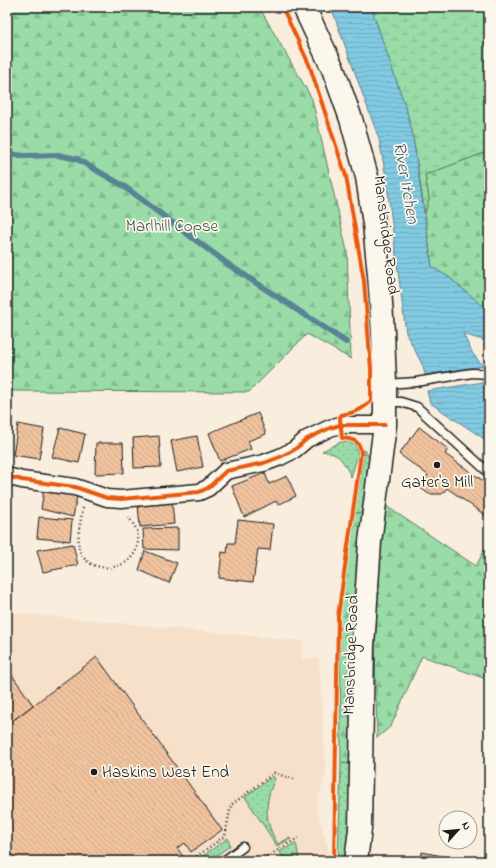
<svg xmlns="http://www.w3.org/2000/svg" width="496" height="868" font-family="'Indie Flower',sans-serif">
<defs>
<pattern id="grass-dots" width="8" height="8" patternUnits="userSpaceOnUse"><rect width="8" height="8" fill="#99dca7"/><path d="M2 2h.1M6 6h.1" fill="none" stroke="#83bc8f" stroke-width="1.8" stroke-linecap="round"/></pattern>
<pattern id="forest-firs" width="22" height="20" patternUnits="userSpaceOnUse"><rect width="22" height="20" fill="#99dca7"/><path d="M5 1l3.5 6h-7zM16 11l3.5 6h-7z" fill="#83bc8f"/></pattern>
<pattern id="wetland-marsh" width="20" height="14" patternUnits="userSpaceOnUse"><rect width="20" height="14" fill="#99dca7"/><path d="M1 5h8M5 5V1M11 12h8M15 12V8" fill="none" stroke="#83bc8f"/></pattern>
<pattern id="water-rules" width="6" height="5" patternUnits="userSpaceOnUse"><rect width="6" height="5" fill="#81cae2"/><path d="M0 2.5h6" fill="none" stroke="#6fadc1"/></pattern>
<pattern id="building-back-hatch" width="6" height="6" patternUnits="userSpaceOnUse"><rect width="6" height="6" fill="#f0c39f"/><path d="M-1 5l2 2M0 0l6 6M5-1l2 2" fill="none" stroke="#cda788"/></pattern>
</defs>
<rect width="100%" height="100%" fill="#f9eddd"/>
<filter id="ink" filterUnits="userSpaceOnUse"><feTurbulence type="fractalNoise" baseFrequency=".025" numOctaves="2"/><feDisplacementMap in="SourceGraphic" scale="8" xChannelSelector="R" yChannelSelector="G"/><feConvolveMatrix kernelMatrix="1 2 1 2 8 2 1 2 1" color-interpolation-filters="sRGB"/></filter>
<g filter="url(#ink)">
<polygon fill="#f6e0ca" points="7,612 303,641 302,659 319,658 326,772 316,807 330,855 330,861 7,861"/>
<g fill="url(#grass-dots)" stroke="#5a7c62">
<path d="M 341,442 L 349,442 L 356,446 L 358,455 L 351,477 C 343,461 341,454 322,451 Z"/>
<polygon points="365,450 370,460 366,513 355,513"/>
<polygon points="341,763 352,764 350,861 338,861"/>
<path d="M 273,776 L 275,779 C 264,801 264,823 278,844 L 289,838 L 291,839 L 277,846 L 245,797 Z"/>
<polygon points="228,838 230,846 208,861 196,861"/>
<polygon points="295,843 297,847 299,861 285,861 280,852"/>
</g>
<g fill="url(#forest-firs)" stroke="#5a7c62">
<polygon points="7,7 259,7 312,99 347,251 351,359 307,334 249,392 7,391"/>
<polygon points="489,151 489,308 483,306 450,278 432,267 425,213 429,199 425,175"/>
<polygon points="383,504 476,566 489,541 489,680 422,656 391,726 377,738 375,646"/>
<polygon points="355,513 366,513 352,764 341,763 340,617"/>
</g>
<polygon fill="url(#wetland-marsh)" stroke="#5a7c62" points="371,7 489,7 489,151 425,175 429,199 425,213 412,131 406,109"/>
<g fill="url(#water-rules)" stroke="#598493">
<polygon points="331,7 371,7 406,109 412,131 432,267 450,278 483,306 489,308 489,342 463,334 473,354 483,366 425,375 423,366 406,333 386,177 379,139"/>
<polygon points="489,381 489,442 430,403 427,391"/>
</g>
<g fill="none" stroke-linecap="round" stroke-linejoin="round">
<polyline stroke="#598493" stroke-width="6" points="7,154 25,156 58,155 77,159 122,185 229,265 346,342"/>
</g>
<g fill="url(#building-back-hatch)" stroke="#1c1c1c">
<polygon points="258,413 266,434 248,441 251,449 220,461 209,433"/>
<polygon points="18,424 44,429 39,459 13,455"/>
<polygon points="419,427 448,449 445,454 489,485 489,518 447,488 442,494 429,494 419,487 428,475 399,454"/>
<polygon points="60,428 85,434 79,463 52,457"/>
<polygon points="159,436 161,467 134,468 133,438"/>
<polygon points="197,436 203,467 177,472 171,441"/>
<polygon points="96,443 123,443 124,473 95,474"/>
<polygon points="265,473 269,484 287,476 296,496 278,505 276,501 244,517 232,486"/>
<polygon points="44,489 77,496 73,517 41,509"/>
<polygon points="172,502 174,524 140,527 138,504"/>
<polygon points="39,517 72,520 70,541 37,538"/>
<polygon points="238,520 273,524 270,550 258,549 253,582 219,578 222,552 227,553 228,543 235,543"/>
<polygon points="178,528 178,550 144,549 143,529"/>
<polygon points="73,544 78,565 43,572 37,550"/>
<polygon points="145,551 177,563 169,583 139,570"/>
<polygon points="97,657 222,830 191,852 185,843 177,848 184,858 180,861 7,861 7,725"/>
<polygon points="7,668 33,705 7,725"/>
<polygon points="422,852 442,856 441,861 421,861"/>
</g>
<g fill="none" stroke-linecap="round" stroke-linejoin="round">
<g stroke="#1c1c1c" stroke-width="11">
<g id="lane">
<polyline points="386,384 416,382 472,373 489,374"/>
<polyline points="386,402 401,402 417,407 489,473"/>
<polyline points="224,861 243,847"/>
</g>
</g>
<g stroke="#1c1c1c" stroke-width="19">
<polyline id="street" points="7,476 22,480 75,487 107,498 121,499 199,492 208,488 226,471 264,463 280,457 294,450 307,439 330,428 340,425 385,425"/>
</g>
<g stroke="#1c1c1c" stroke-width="25">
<polyline id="primary" points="304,7 333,69 351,119 367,177 374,224 379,275 383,332 385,384 385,425 370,542 363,646 360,829 356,861"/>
</g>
<g stroke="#1c1c1c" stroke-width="2.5" stroke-dasharray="1 3" stroke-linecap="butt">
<path d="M 83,508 C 81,519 76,540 80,551 C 89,578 146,572 137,531 C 135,526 131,521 129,517"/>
<polyline points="190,861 225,836 231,805 274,773 294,779"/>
<polyline points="260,861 298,838"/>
</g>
<use href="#lane" stroke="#fbf7ec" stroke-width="8"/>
<use href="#street" stroke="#fbf7ec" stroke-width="16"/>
<use href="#primary" stroke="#fbf7ec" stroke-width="22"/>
<g stroke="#fbf7ec" stroke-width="6">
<g id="cycleway">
<path d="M 282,7 L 309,64 L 346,176 L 364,281 L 371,369 L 371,401 C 362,410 353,413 341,415 L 340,418 L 342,438 C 353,439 361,441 361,454 L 338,616 L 334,861"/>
<polyline points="7,476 22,480 75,487 107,498 121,499 199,492 208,488 226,471 264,463 280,457 294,450 307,439 330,428 340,425 385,425"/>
</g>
</g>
<use href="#cycleway" stroke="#e8590c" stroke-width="4"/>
</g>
</g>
<g fill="#1c1c1c" stroke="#fbf7ec" stroke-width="1.5">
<circle cx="437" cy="465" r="4"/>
<circle cx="94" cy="772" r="4"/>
</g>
<g text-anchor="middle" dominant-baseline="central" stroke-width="3.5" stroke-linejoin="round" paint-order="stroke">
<g font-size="17" fill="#425646" stroke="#fbf7ec">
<text x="172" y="226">Marlhill Copse</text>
</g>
<g font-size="17" fill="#1c1c1c" stroke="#fbf7ec">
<text transform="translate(386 235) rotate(83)">Mansbridge Road</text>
<text transform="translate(351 655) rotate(-88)">Mansbridge Road</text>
</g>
<g font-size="17" fill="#1c1c1c" stroke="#fbf7ec">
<text x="437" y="482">Gater's Mill</text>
<text x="102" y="772" text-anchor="start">Haskins West End</text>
</g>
<g font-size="18" font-style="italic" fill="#3f5961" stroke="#fbf7ec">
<text transform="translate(405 183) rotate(80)">River Itchen</text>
</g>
</g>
<rect width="496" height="868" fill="none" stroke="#fbf7ec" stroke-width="24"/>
<rect x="12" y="12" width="472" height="844" fill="none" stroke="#1c1c1c" stroke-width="1.5" filter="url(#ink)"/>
<g transform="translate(458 830) rotate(63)"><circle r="19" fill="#fbf7ec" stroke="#a29f99"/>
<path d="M0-3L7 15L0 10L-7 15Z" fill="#1c1c1c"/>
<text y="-6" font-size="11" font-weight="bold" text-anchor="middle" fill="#1c1c1c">N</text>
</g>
</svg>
